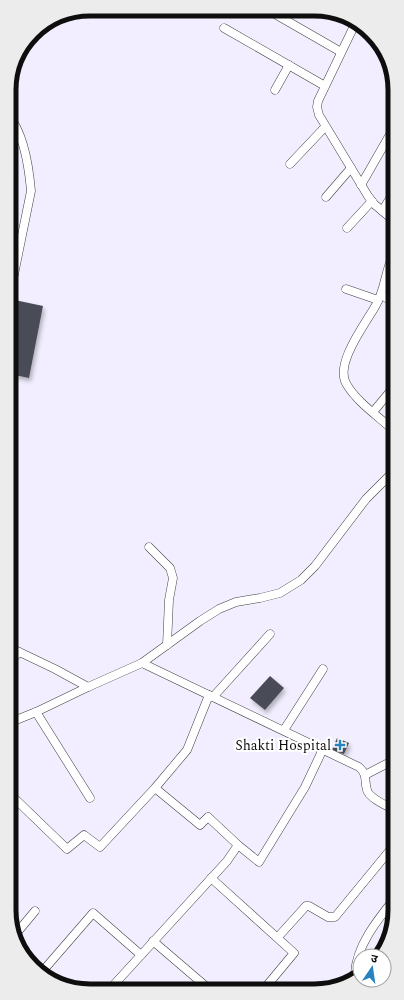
<svg xmlns="http://www.w3.org/2000/svg" width="404" height="1000" font-family="Spectral,'Noto Sans Devanagari',serif">
<defs>
<filter id="shadow"><feDropShadow dx="2" dy="3.5" stdDeviation="2" flood-color="#0004"/></filter>
</defs>
<rect width="100%" height="100%" fill="#f2eeff"/>
<g fill="#4a4c56" filter="url(#shadow)">
<polygon points="10,299 43,306 29,378 10,374"/>
<polygon points="270,676 284,688 265,710 250,698"/>
<polygon points="337,738 349,743 344,754 332,750"/>
</g>
<g fill="none" stroke-linecap="round" stroke-linejoin="round">
<g stroke="#414141" stroke-width="9">
<g id="minor">
<polyline points="268,10 341,52"/>
<polyline points="355,24 318,101 317,107 319,115 368,196 374,204 393,220"/>
<polyline points="224,28 325,86"/>
<polyline points="275,90 289,65"/>
<path d="M 9,116 C 24,134 29,168 31,191 L 10,294"/>
<polyline points="290,164 325,127"/>
<polyline points="361,185 392,131"/>
<polyline points="326,197 351,168"/>
<polyline points="382,211 393,194"/>
<polyline points="347,228 372,201"/>
<path d="M 393,256 C 385,271 385,290 376,305 C 366,323 333,365 347,385 C 358,403 378,416 393,430"/>
<polyline points="346,289 378,300"/>
<polyline points="381,294 393,303"/>
<polyline points="373,412 393,388"/>
<polyline points="149,547 170,568 173,578 169,600 167,645"/>
<path d="M 11,648 L 55,669 L 88,687 L 142,663 L 359,767 C 368,775 364,780 367,790 C 369,798 387,806 395,810"/>
<polyline points="11,661 19,652"/>
<polyline points="142,663 200,621 219,609 236,602 260,598 280,593 301,580 315,566 366,499 393,472"/>
<polyline points="213,697 270,634"/>
<polyline points="36,712 90,798"/>
<polyline points="11,722 36,712 88,687"/>
<polyline points="284,730 323,669"/>
<polyline points="365,775 394,760"/>
<polyline points="155,788 200,825 208,817 238,845"/>
<polyline points="11,795 67,849 84,835 100,847 155,788 187,750 209,695"/>
<polyline points="211,878 294,953 264,989"/>
<polyline points="15,935 35,911"/>
<polyline points="278,937 306,906 309,906 328,917 335,917 395,844"/>
<polyline points="153,941 209,989"/>
<polyline points="41,973 93,913 141,955"/>
<path d="M 355,974 C 356,946 378,919 395,898"/>
<polyline points="110,989 227,861 238,845 259,862 305,787 323,749"/>
</g>
</g>
<use href="#minor" stroke="#fff" stroke-width="8"/>
</g>
<path fill="#2683bd" stroke="#fff" stroke-width="1.5" d="M338 739h4v4h4v4h-4v4h-4v-4h-4v-4h4z"/>
<g text-anchor="middle" dominant-baseline="central" stroke-width="4" stroke-linejoin="round" paint-order="stroke">
<g font-size="14" fill="#0e0e0e" stroke="#fff" text-anchor="end">
<text x="331" y="745">Shakti Hospital</text>
</g>
</g>
<path d="M0 0H404V1000H0ZM90 16H314A74 74 0 0 1 388 90V910A74 74 0 0 1 314 984H90A74 74 0 0 1 16 910V90A74 74 0 0 1 90 16Z" fill="#ececec" fill-rule="evenodd"/>
<path fill="none" stroke="#0e0e0e" stroke-width="5" d="M90 16H314A74 74 0 0 1 388 90V910A74 74 0 0 1 314 984H90A74 74 0 0 1 16 910V90A74 74 0 0 1 90 16Z"/>
<g transform="translate(372 968) rotate(13)"><circle r="19" fill="#ffffff" stroke="#9f9f9f"/>
<path d="M0-3L7 15L0 10L-7 15Z" fill="#2683bd"/>
<text y="-6" font-size="11" font-weight="bold" text-anchor="middle" fill="#0e0e0e">उ</text>
</g>
</svg>
